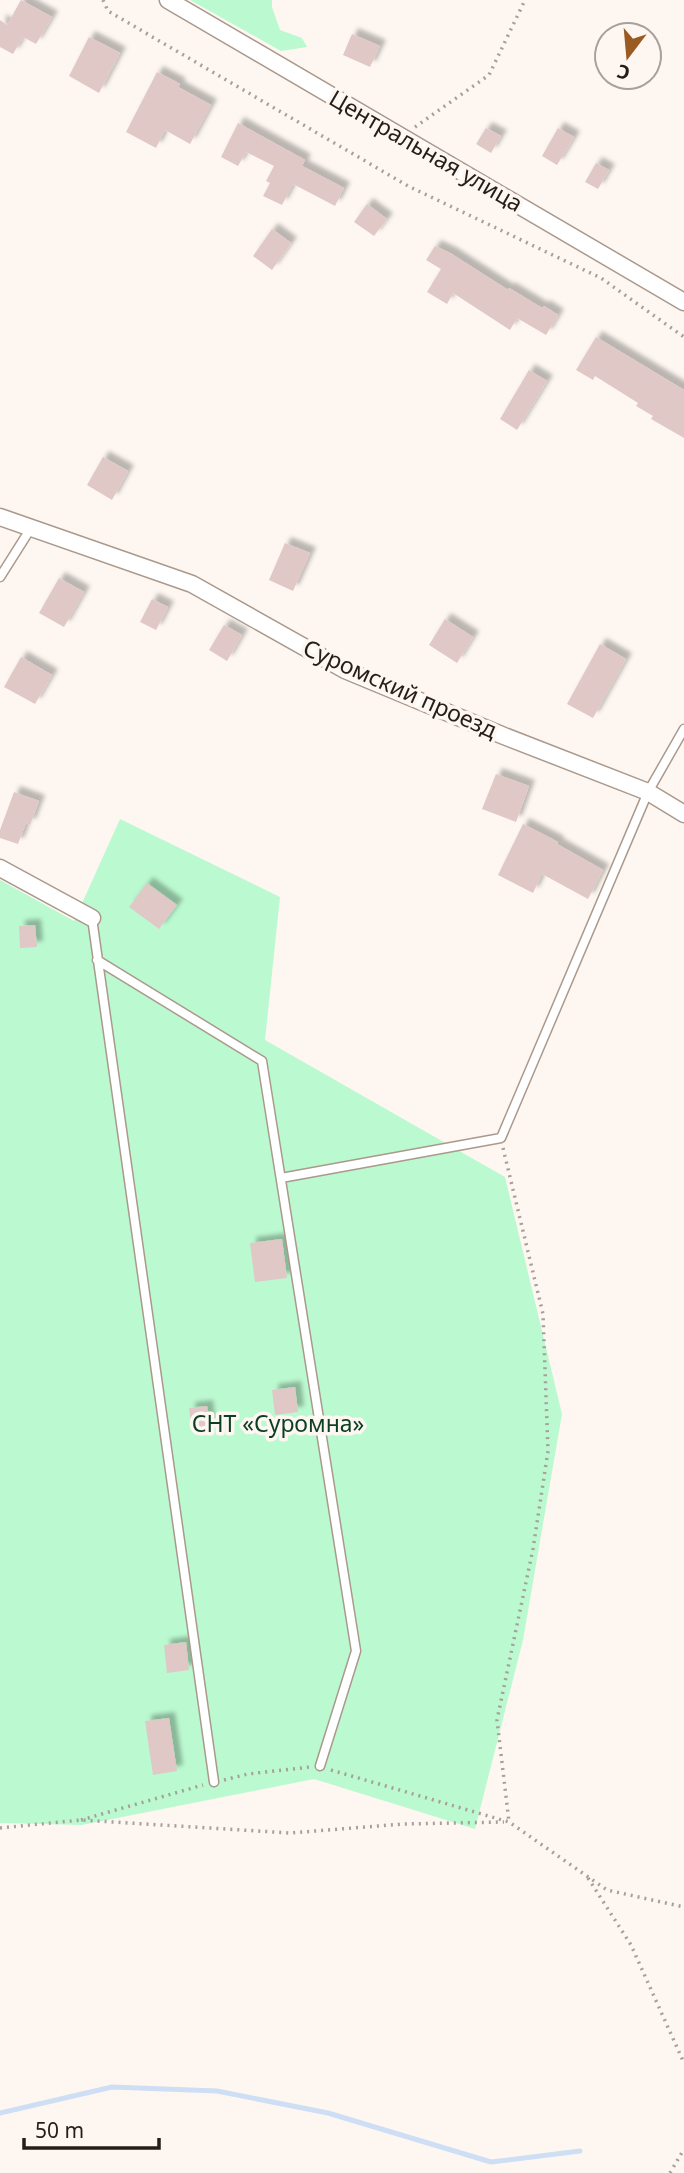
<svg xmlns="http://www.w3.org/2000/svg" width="684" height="2173" font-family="'Noto Sans',sans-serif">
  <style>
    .green { fill: #bbf9d0 }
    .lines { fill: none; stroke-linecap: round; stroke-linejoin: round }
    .stream { stroke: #cedef5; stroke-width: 5 }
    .building { fill: #e0c8c6; filter: url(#shadow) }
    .lane-casing { stroke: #aa998c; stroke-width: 11 }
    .street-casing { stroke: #aa998c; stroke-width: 19 }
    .path { stroke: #a69f9a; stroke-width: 3.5; stroke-dasharray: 2 5; stroke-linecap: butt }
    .lane { stroke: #fff; stroke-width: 8 }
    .street { stroke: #fff; stroke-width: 16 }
    .labels { text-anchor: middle; stroke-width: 7; stroke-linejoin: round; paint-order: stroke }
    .street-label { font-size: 23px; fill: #241e19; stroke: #fef7f1 }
    .park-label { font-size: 23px; fill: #0b3f24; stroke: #fef7f1 }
  </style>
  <defs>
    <filter id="shadow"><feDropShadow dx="6" dy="-6" stdDeviation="2" flood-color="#0004"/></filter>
  </defs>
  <rect width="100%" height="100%" fill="#fef7f1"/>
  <path class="green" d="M190,0h82v7l8,23 22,8 5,9 -26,4z
    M120,819l160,78 -15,143 240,137 57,237 -39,226 -48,189 -161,-50 -232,46 -82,-2v-943l74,41z"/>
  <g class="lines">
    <path class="stream" d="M0,2113l112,-26 105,4 111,22 163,49 89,-11"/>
  </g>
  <path class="building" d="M21,0l31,17 -16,27 -13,-7 -10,17 -13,-7v-27l7,5z
    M352,34l28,12 -10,21 -27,-12z
    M89,37l31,16 -21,40 -30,-17z
    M157,72l23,12 -2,3 33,18 -21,39 -25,-14 -9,18 -30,-16z
    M238,123l67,37 -3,6 42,22 -9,18 -42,-22 -11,21 -19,-9 7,-13 -4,-2 8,-15 -28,-14 -8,14 -17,-9z
    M486,128l15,8 -10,17 -15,-9z
    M558,128l16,9 -17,28 -15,-9z
    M596,163l13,7 -11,19 -13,-7z
    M367,204l20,15 -13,17 -20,-14z
    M272,229l19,14 -19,27 -19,-14z
    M435,246l15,7 58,37 1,-2 33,20 2,-2 14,9 -12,20 -29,-17 -7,12 -57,-37 -6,11 -20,-12 14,-23 -15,-9z
    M596,337l88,53v48l-33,-19 2,-3 -17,-10 2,-3 -43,-27 -2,4 -17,-10z
    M529,370l18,11 -30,49 -17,-11z
    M103,457l25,14 -16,29 -25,-15z
    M285,543l25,10 -17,38 -24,-11z
    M59,578l25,14 -20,35 -25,-14z
    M152,599l16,8 -12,23 -16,-8z
    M445,619l28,18 -16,26 -28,-18z
    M224,625l18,10 -15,26 -18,-11z
    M600,644l26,15 -33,59 -26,-14z
    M21,657l31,18 -17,29 -31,-17z
    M496,774l33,12 -13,36 -34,-13z
    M14,792l25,9 -9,24 -4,-2 -8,21 -18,-6v-8z
    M523,824l35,18 -1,2 46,26 -15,29 -46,-25 -9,19 -35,-18z
    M147,883l30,22 -18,24 -30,-22z
    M35,925l2,22 -17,1 -1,-22z
    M282,1239l5,39 -32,4 -5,-39z
    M295,1387l3,25 -23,3 -3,-25z
    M207,1406l3,24 -18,2 -3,-24z
    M186,1642l3,28 -22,3 -3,-28z
    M169,1718l8,53 -24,4 -8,-54z"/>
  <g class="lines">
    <defs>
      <path id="lane" d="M0,577l31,-49
        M92,918l122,864
        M97,960l165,101 94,590 -36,115
        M281,1178l220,-40 147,-346 36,-63"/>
      <path id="street" d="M168,0l516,302
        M0,517l192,67 153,86 159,66 144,56 36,22
        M0,868l92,50"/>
    </defs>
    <use href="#lane" class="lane-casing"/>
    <use href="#street" class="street-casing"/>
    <path class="path" d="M103,0l5,11 300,175 193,92 83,59
      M415,127l74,-52 36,-75
      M503,1148l40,166 5,137 -15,98 -36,171 12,102
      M331,1770l178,52 98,68 77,17
      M224,1780l24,-6 62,-7
      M81,1820l122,-35
      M0,1828l81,-8 209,13 113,-9 101,-2
      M588,1878l43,67 53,118
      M670,2173l14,-24"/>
    <use href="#lane" class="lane"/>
    <use href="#street" class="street"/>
  </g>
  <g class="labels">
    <g class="street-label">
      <text transform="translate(426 151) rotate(30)" y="8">Центральная улица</text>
      <text transform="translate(400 689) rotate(24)" y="8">Суромский проезд</text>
    </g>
    <g class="park-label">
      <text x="278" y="1432">СНТ «Суромна»</text>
    </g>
  </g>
  <g transform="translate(628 56) rotate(196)"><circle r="33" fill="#fef7f1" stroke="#a7a09b" stroke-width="2"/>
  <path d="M0-5L12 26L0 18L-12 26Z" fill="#9a5b22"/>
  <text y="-10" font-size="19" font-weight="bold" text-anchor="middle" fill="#241e19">С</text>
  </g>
  <path d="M24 2138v10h135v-10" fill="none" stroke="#241e19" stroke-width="3.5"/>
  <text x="35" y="2138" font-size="21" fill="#241e19" stroke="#fef7f1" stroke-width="5" paint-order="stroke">50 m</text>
</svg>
